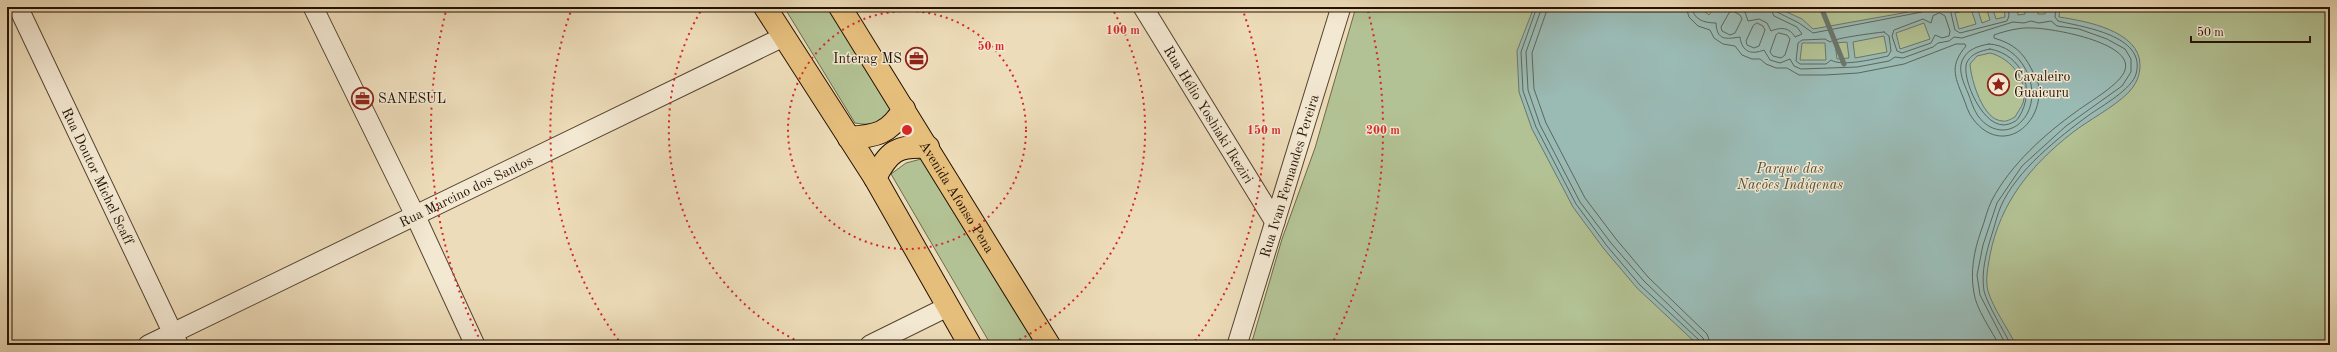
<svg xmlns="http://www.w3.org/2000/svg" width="2337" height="352" font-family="'Old Standard TT',serif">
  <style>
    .green { fill: #b3c294; stroke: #6b6a4a }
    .water { fill: #9abab4; stroke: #6a776c; fill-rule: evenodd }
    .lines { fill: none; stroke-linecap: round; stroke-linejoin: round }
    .shore { stroke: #5e665a; stroke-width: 1 }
    .stream { stroke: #6a776c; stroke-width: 5 }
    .minor-casing { stroke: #56442f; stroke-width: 21 }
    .major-casing { stroke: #231201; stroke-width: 24 }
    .minor { stroke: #f3e8d2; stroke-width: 19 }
    .major { stroke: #e6be7c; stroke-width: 22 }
    .ring { fill: none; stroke: #d62828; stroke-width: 2; stroke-dasharray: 2 4 }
    .labels { text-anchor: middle; stroke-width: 3; stroke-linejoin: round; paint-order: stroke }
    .poi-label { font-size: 14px; fill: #231201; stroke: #f3e8d2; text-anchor: start }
    .street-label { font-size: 14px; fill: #231201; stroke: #f3e8d2 }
    .park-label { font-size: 14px; font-style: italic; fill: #555034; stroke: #f3e8d2 }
    .centre { fill: #d62828; stroke: #f3e8d2; stroke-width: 2 }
    .ring-label { font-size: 12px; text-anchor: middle; font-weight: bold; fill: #d62828; stroke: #f3e8d2; stroke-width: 3; stroke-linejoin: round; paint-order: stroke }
  </style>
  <rect width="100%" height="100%" fill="#eddcb9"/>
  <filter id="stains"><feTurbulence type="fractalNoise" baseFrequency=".005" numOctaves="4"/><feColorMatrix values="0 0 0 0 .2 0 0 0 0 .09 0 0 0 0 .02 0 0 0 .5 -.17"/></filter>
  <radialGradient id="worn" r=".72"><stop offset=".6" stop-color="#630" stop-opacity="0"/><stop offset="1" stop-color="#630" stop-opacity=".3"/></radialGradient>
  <path class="green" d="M784,7h52l58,96c-12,19 -15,24 -39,20z
    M1356,7h974v338h-1079l31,-106 33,-91z
    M925,158l115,187h-49l-100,-171 15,-11z"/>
  <path class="water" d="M1534,7h165l10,8 6,-8h61l26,12 11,10 90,-16 25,-6h49l5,16 8,-3 -4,-13h6l4,12 9,-2 -1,-10h13l1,8 7,-1 -1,-7h14v7h7l1,-7h14l-1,10c27,4 81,14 81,48 0,11 -4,19 -11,27 -16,16 -39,27 -57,41 -41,32 -72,70 -82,122 -2,12 -5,24 -2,36 5,17 20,38 28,54h-318l-61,-57 -33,-39 -31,-42 -41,-78 -13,-37 -2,-41zM1971,9l5,15 -17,5 -4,-16zM1924,23l6,16 -30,10 -4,-16zM1884,36l3,16 -32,6 -2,-16zM1847,42l2,16 -12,1 -2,-16zM1825,43l1,17h-26l2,-17zM1990,53c21,5 39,28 33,50 -2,5 -6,10 -8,14 -4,2 -9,5 -12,4 -20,0 -32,-41 -33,-57l7,-8z"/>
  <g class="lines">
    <path class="shore" d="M1537,7l-16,45 2,39 13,36 40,77 31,42 33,39 59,55 1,5
      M1542,7l-16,45 2,38 12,35 40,77 31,41 33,38 59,57 2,7
      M1548,7l-16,46 2,36 12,34 39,75 31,41 32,38 59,57 4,11
      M1686,7l3,10 9,9 12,4 4,8 9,6 12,2 7,9 10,4h8l6,5 10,4h11l12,7h26l33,-2 46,-9 52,-20h9l1,2c-16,19 -12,29 -3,51 3,7 5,16 10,22 28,37 69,8 66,-32 -1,-6 -5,-12 -7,-17 -9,-18 -18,-26 -38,-32v-3c11,-4 27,-8 38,-7 18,0 102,14 93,42 -4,14 -36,32 -48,41 -32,23 -66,53 -85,89 -5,9 -7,21 -11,31 -7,20 -11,41 -7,62 2,16 18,38 25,52
      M1692,7c1,13 13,16 24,16 1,18 10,16 24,14 2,15 11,18 24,13l6,10 10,3 10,-4 4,7 7,3 56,-2 32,-6 6,-4 8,1 30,-11 5,-4 11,-2 5,-4 8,1 51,-16 11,1 7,-2 8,2 12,-2 6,5 22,3 28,10 18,10 6,10v13l-9,14 -56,40 -44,40 -25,37 -14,42 -6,30 3,20 26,50
      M1737,7l8,5 3,9 11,-2 8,4 4,8c10,-4 18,-4 24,6l7,-3 -5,-7 -23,-11 -4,-9
      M1775,7l2,5 22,11 14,10 109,-21 3,-5
      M1962,7l-9,2 -2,4 4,17 5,3 47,-12 2,-5 -1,-9
      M1733,11l7,4 2,4 -7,14 -5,2 -8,-4 -1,-4 8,-14z
      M1940,13l5,3 5,15 -1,5 -7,2 -7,-3 -4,8 -29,10 -5,-2 -5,-15 2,-6 29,-11 8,4 2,-7z
      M1757,23l6,3 2,4 -6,16 -5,2 -7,-3 -1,-4 7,-15z
      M1884,32l5,4 2,15 -3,5c-14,3 -46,11 -57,4l-5,4h-26l-4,-3 2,-18 4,-3 23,-1 5,3c5,-4 44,-9 54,-10z
      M1779,33l8,2 3,4 -5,16 -4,3 -8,-2 -3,-4 6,-17z
      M1989,44c32,1 53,43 38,70 -12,21 -35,21 -49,2 -5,-7 -7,-16 -10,-23 -4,-9 -10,-22 -6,-32 5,-12 16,-15 27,-17z
      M1990,49c33,6 46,41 29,68 -2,4 -5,5 -10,7 -25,9 -49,-48 -42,-62 5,-9 14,-11 23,-13z
      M2011,345c-7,-14 -24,-41 -27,-54 -3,-19 2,-38 8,-57 3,-9 5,-19 9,-28 16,-36 57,-68 88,-91 13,-9 43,-26 47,-41 11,-39 -54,-47 -78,-53l-3,-4 1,-10"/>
    <path class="stream" d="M1821,7l23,57"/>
    <defs>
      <g id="minor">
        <path id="s1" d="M18,7l160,337"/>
        <path d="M313,7l102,208 60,130"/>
        <path id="s2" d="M1143,7l132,215"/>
        <path id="s3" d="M148,345l635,-308"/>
        <path d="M870,345l77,-38"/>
        <path id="s4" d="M1237,345l104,-338"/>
      </g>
      <g id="major">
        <path d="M765,7l110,171 95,167"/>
        <path id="s5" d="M840,7l209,338"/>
        <path d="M849,138c27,-2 40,-4 55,-29"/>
        <path d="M875,178c14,-27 22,-33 53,-31"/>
      </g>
    </defs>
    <use href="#minor" class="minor-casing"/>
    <use href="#major" class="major-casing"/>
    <use href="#minor" class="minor"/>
    <use href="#major" class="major"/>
  </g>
  <g class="ring">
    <circle cx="907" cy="130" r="119"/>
    <path d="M805 345A238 238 0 0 1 703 7M1111 7A238 238 0 0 1 1009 345"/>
    <path d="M622 345A357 357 0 0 1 572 8M1242 8A357 357 0 0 1 1192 345"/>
    <path d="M481 342A476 476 0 0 1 446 11M1368 11A476 476 0 0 1 1333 342"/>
  </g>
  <defs>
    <symbol id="office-ring" viewBox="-11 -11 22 22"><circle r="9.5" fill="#f3e8d2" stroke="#8f2418" stroke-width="1.5"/><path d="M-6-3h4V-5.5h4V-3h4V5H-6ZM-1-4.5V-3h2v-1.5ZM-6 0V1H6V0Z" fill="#8f2418"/></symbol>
    <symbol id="sight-ring" viewBox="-11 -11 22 22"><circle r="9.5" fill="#f3e8d2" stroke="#8f2418" stroke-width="1.5"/><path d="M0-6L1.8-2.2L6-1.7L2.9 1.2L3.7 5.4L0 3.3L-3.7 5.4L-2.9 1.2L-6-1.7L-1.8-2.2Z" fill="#8f2418"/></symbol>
  </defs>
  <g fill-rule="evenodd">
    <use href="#office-ring" x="904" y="46" width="25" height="25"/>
    <use href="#sight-ring" x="1986" y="72" width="25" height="25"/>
    <use href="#office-ring" x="350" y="86" width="25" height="25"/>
  </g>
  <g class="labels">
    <g class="poi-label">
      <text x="902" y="63" text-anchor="end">Interag MS</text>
      <text x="2014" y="81">Cavaleiro<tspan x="2014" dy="16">Guaicuru</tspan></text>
      <text x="378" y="103">SANESUL</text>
    </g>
    <g class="street-label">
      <text dy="5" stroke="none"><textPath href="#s2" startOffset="126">Rua Hélio Yoshiaki Ikeziri</textPath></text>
      <text dy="5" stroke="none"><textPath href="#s1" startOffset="187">Rua Doutor Michel Scaff</textPath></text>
      <text dy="5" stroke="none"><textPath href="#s4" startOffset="177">Rua Ivan Fernandes Pereira</textPath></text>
      <text dy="5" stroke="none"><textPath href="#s3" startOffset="353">Rua Marcino dos Santos</textPath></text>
      <text dy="5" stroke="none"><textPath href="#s5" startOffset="223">Avenida Afonso Pena</textPath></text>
    </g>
    <g class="park-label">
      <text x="1790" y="173">Parque das<tspan x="1790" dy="16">Nações Indígenas</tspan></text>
    </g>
  </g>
  <circle cx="907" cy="130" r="6" class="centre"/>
  <g class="ring-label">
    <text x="1123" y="34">100 m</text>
    <text x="991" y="50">50 m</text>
    <text x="1264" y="134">150 m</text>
    <text x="1383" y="134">200 m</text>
  </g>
  <rect width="2337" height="352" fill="none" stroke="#eddcb9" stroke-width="24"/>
  <rect x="8" y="8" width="2321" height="336" fill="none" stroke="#231201" stroke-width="2"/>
  <rect x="12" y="12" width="2313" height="328" fill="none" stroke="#231201"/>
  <path d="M2191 36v6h119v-6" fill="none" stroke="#231201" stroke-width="2"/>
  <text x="2197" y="36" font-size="12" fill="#231201" stroke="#f3e8d2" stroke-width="3" paint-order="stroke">50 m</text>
  <rect width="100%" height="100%" filter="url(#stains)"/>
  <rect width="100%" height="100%" fill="url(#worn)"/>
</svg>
